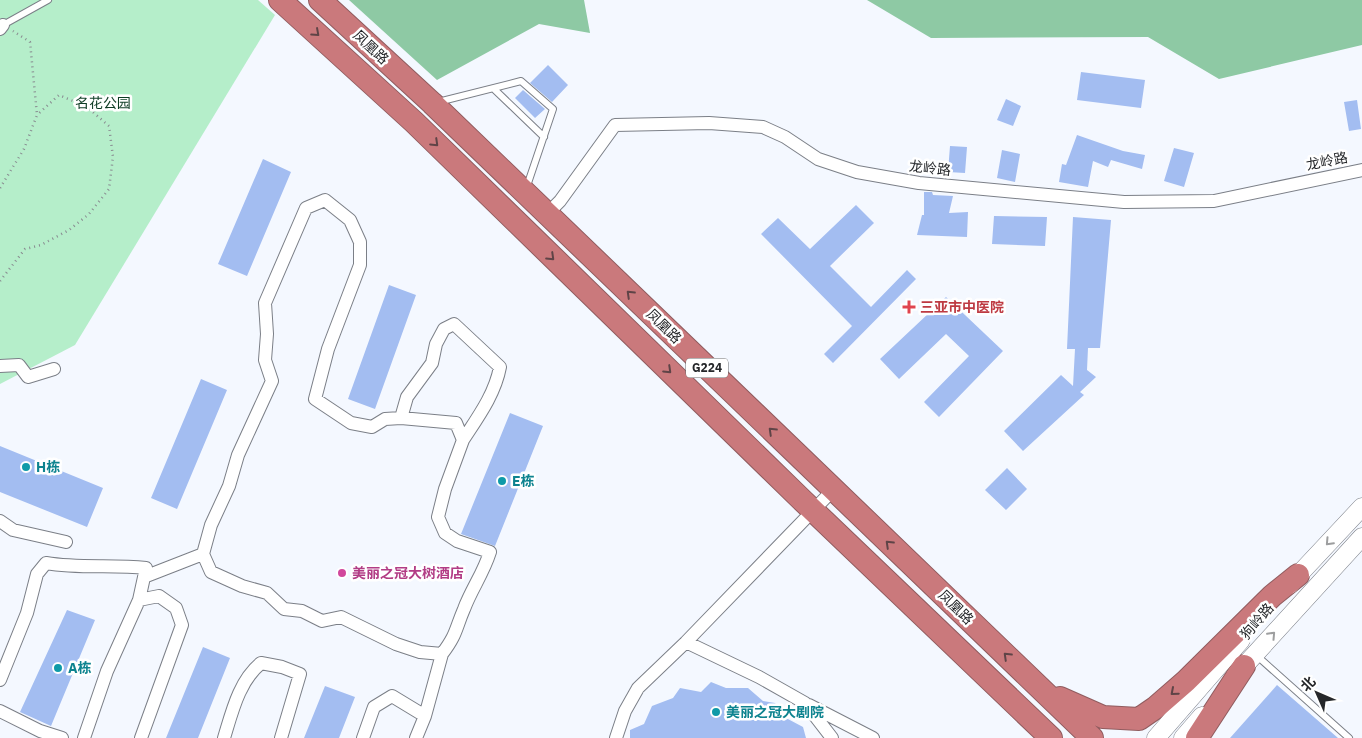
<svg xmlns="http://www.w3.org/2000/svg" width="1362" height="738" font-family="'IBM Plex Sans','Noto Sans SC',sans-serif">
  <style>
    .green { fill: #b5eeca }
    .forest { fill: #8ec9a4 }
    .building { fill: #a3bdf1 }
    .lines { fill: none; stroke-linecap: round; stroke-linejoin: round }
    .lane-casing { stroke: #7b7f87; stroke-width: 8 }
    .street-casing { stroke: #7b7f87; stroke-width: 14 }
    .secondary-casing { stroke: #7b7f87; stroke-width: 19 }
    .highway-casing { stroke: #905c5f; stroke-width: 24 }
    .path { stroke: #888b90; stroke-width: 2.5; stroke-dasharray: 1 4; stroke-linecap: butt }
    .lane { stroke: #fff; stroke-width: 6 }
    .street { stroke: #fff; stroke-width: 12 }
    .secondary { stroke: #fff; stroke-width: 18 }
    .highway { stroke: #ca797c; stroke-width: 22 }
    .oneway { stroke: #5f4447 }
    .oneway2 { stroke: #9d9e9f }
    .health-dot { fill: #e0444e; stroke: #fff; stroke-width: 2 }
    .culture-dot { fill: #0f9aa8; stroke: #fff; stroke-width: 2 }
    .hotel-dot { fill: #d1479c; stroke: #fff; stroke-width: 2 }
    .labels { text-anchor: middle; stroke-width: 5; stroke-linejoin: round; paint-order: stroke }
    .shield { fill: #fff; stroke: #66686a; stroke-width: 1 }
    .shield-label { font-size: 12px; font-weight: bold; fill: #25272a }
    .street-label { font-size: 14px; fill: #25272a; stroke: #fff }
    .park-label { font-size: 14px; fill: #0d3c24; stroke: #fff }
    .health-label { font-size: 14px; font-weight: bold; fill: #be3a42; stroke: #fff; text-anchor: start }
    .culture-label { font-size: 14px; font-weight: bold; fill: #0d838f; stroke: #fff; text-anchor: start }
    .hotel-label { font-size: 14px; font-weight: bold; fill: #b23c85; stroke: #fff; text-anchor: start }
  </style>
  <rect width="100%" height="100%" fill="#f4f8ff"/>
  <path class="green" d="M0,0h258l17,15 -200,330 -75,39z"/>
  <path class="forest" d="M349,0h235l6,33 -51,-9 -102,56z
    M867,0h495v45l-143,34 -71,-42 -217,1z"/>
  <path class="building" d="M548,65l20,20 -16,17 -22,-19z
    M1081,72l64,8 -4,28 -64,-8z
    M523,90l22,19 -10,9 -20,-20z
    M1006,99l15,7 -8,20 -16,-6z
    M1357,100l4,29 -12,2 -5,-29z
    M1077,135l46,16 22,4 -3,14 -31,-9 -3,7 -15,-6 -5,26 -29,-5 3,-18 4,1z
    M950,146l17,1 -2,26 -17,-1z
    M1174,148l20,5 -10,34 -20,-6z
    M1002,150l18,4 -5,28 -18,-4z
    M263,159l28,13 -44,104 -29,-12z
    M924,192h8l1,3 20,1 -4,17 19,-1 -1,25 -50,-2 5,-20h2z
    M856,205l18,18 -44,43 41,41 36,-37 9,9 -83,84 -9,-9 28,-28 -91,-92 17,-16 32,31z
    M994,216l53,1 -2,29 -53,-2z
    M1073,217l38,3 -11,128h-12l-1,22 9,7 -16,15 4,3 -61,56 -19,-20 57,-56 12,11 2,-37h-8z
    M389,285l27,10 -41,114 -27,-10z
    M946,297l57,54 -64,66 -15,-15 45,-46 -23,-22 -47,45 -19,-20z
    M201,379l26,11 -50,119 -26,-11z
    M510,413l33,13 -48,120 -34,-12z
    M0,446l103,42 -16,39 -87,-35z
    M1007,468l20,21 -21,21 -21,-20z
    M67,610l28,10 -44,106 -31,-14z
    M203,647l27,11 -32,80h-32z
    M711,682l15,6h22l15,13 12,2 11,15 17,9 3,11h-176v-8l14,-6 8,-18 21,-8 7,-10 21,4z
    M1277,685l61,53h-108z
    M325,686l30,11 -16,41h-35z"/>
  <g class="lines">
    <defs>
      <path id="lane" d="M3,25l45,-25
        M494,89l50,48
        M438,102l83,-21 32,28 -27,80
        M1256,655l93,83"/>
      <path id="street" d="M0,29l3,-4
        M547,214l13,-13 55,-76 94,-2 54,4 22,10 33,22 39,13 62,11 205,19 90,-1 148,-31
        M0,366l19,-1 9,12 26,-8
        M401,418l6,-21 25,-34 4,-19 8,-15 10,-5 46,43c-5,27 -22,50 -37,73
        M0,521l13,9 53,12
        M203,554l8,-29 18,-39 9,-31 34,-74 -7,-21 2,-26 -2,-31 41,-95 19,-8 25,20 10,22v23l-32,84 -13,50 36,24 21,4 13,-8 16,-1 55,5 7,17 -18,49 -7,28 7,16 12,8 33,11c-7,22 -18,36 -26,57 -9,21 -7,25 -22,45
        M144,577l59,-23 8,18 31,14 25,7 17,16 18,2 20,10 19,-4 55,27 24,8 22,2 -17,62 -9,22
        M139,600l20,-4 17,12 6,17 -41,113
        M686,642l147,-152
        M0,680l27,-67 10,-39 9,-11c34,6 67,1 100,5l-7,32 -32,71 -23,67
        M809,705l64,33
        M0,711l40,20 22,7
        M224,738c8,-26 15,-57 37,-75l21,4 18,7 -19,64
        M363,738l11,-31 18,-11 33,20
        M616,738l9,-27 13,-23 48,-46 73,35 46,26 27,35"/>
      <path id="secondary" d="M1289,585l73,-78
        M1236,675l126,-138
        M1156,738l85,-98
        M1183,738l19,-22"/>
      <path id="highway" d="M280,0l134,122 387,377 250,239
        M320,0l112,103 660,635
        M1060,698l43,19 36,2 16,-11 31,-27 86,-85 26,-21
        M1197,738l47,-72"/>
    </defs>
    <use href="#lane" class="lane-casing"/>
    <use href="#street" class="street-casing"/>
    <use href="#secondary" class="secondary-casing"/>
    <use href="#highway" class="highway-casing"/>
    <path class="path" d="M0,188l24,-39 13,-34 -7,-73 -17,-11
      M0,281l25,-32 16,-4 28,-15 20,-16 20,-25 4,-32 -4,-31 -22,-19 -28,-12 -22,20"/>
    <use href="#lane" class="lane"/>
    <use href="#street" class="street"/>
    <use href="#secondary" class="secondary"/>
    <use href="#highway" class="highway"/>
  </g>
  <defs><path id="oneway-chevron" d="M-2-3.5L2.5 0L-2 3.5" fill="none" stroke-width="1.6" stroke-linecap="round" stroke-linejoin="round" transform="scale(1.25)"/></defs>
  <g class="oneway">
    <use href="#oneway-chevron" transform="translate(316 33) rotate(42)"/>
    <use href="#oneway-chevron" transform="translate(435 143) rotate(44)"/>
    <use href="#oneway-chevron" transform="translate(551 257) rotate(44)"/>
    <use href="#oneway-chevron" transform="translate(630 294) rotate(-136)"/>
    <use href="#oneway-chevron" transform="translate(668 370) rotate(44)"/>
    <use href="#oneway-chevron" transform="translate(772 431) rotate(-136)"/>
    <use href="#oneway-chevron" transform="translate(889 544) rotate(-136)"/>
    <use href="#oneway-chevron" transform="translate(1007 656) rotate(-136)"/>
    <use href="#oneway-chevron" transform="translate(1174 692) rotate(139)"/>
  </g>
  <g class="oneway2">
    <use href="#oneway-chevron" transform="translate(1329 542) rotate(133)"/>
    <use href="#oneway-chevron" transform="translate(1272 635) rotate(-47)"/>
  </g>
  <path class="health-dot" d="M906.5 299.5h5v5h5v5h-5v5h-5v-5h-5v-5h5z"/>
  <g class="culture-dot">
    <circle cx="26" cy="467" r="5"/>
    <circle cx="502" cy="481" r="5"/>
    <circle cx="58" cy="668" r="5"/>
    <circle cx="716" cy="712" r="5"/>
  </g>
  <circle class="hotel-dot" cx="342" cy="573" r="5"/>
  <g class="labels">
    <rect class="shield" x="686" y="358.5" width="42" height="19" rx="4"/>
    <g class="shield-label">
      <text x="707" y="372">G224</text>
    </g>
    <g class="street-label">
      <text transform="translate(371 47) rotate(43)" y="5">凤凰路</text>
      <text transform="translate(1327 161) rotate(-11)" y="5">龙岭路</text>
      <text transform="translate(930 168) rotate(6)" y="5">龙岭路</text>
      <text transform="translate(664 326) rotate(44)" y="5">凤凰路</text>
      <text transform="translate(956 607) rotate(44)" y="5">凤凰路</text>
      <text transform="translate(1257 621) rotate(-49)" y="5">狗岭路</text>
    </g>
    <g class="park-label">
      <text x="103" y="108">名花公园</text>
    </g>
    <g class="health-label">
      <text x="920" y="312">三亚市中医院</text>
    </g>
    <g class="culture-label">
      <text x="36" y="472">H栋</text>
      <text x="512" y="486">E栋</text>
      <text x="68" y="673">A栋</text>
      <text x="726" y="717">美丽之冠大剧院</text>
    </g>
    <g class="hotel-label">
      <text x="352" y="578">美丽之冠大树酒店</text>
    </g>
  </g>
  <g transform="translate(1317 693) rotate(315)" stroke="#ffffff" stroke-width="4" paint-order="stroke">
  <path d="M0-4L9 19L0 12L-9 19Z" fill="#25272a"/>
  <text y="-8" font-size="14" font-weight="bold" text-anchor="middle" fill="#25272a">北</text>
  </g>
</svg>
